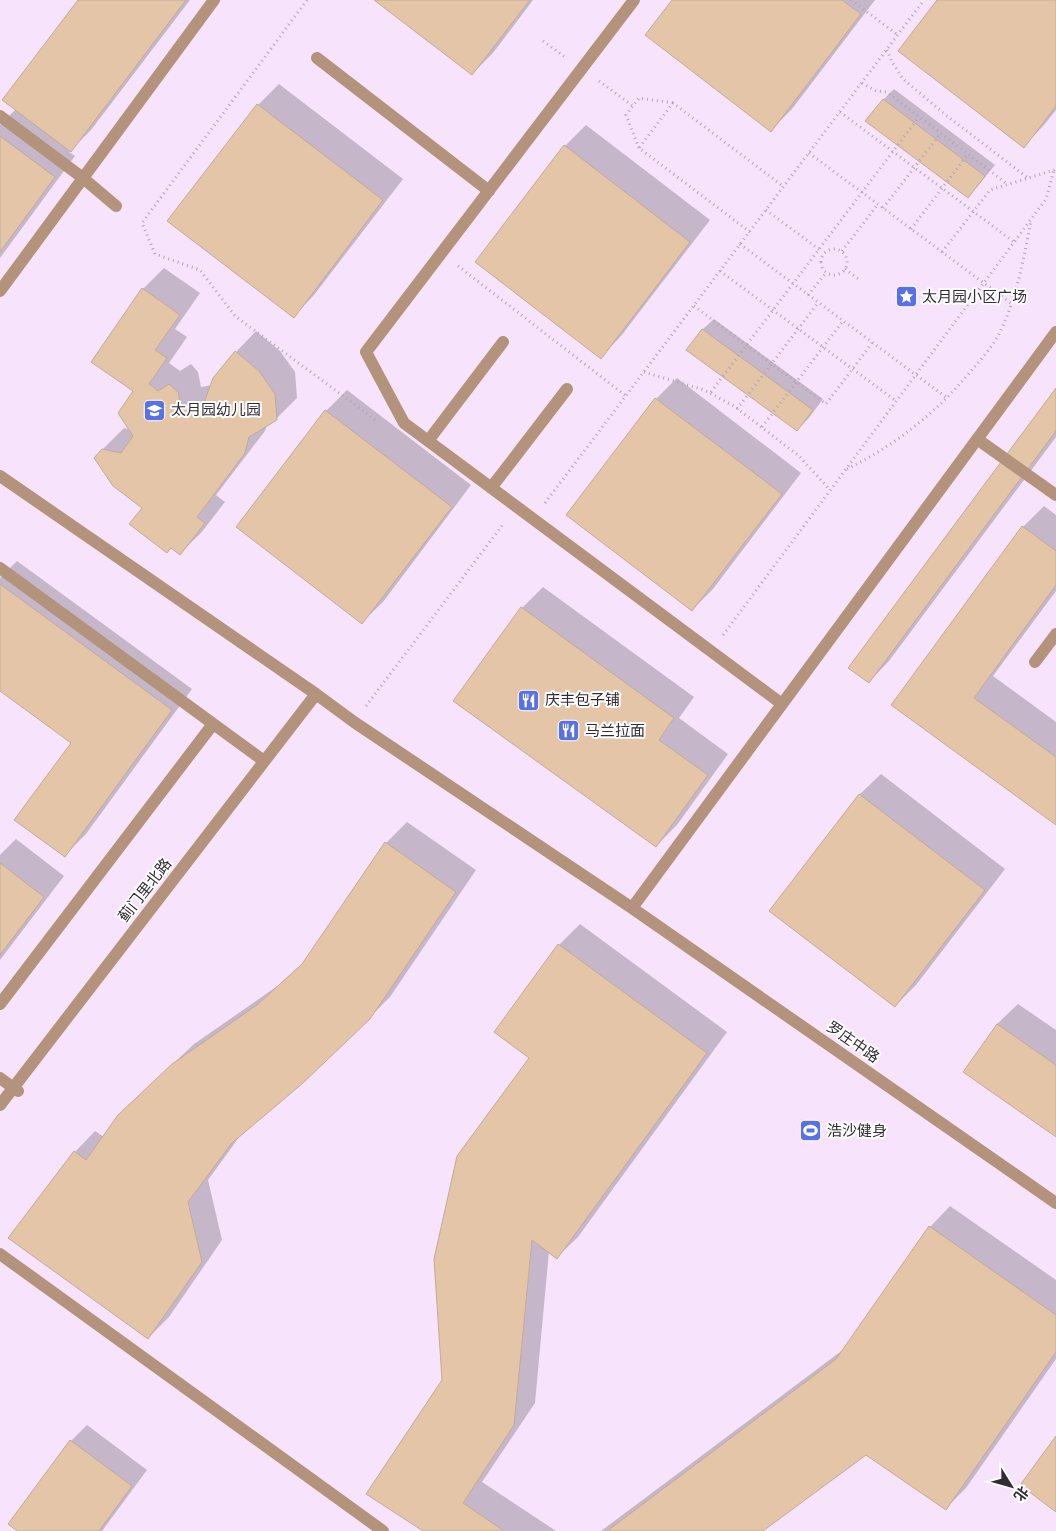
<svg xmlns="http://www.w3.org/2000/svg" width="1056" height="1531" font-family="Raleway,'Noto Sans SC',sans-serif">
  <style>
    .shadow { fill: #0003 }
    .building { fill: #e5c5a8; stroke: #c2ab97 }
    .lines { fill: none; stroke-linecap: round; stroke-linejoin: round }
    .path { stroke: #b2a3b6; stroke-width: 3; stroke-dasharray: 1 4; stroke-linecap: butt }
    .minor { stroke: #b4937c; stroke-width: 12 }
    .labels { text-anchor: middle; stroke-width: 4; stroke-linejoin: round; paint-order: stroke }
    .poi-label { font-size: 15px; fill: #322b34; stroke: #fff; text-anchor: start }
    .street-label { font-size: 15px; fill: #322b34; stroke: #fff }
  </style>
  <rect width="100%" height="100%" fill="#f7e4fc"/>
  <path class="shadow" d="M79,0h111l-99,130 -22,22 6,4 -75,102v-133l16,-16z
    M376,0h157l-40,53 -21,21z
    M674,0h201l-83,109 -21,21z
    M938,0h118v110l-12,15 -20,21z
    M279,84l124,95 -89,116 -20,21 -125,-95 89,-116z
    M894,89l101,76 -17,21 -10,11 -85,-97z
    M586,125l124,95 -89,116 -20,21 -36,-211z
    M164,268l36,25 -25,36 12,8 -18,26 11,8 11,-7 7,8 3,15 11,-2 24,-33 20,-21 24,20 15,21 2,26 -21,21 -9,6 -2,6 -49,64 9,7 -24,31 -21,20 -37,-45 -40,-59 21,-21 7,2 12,-141z
    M714,319l109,80 -15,20 -11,11 -109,-80 15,-21z
    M677,378l124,95 -88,116 -21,21 -124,-95 88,-116z
    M347,390l124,95 -88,117 -21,20 -36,-211z
    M1056,390v47l-167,224 -20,21z
    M1044,506l12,9v76l-63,85 63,46v101l-163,-118 130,-178z
    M17,561l175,128 -106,145 -21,21 7,-113 -72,-52v-112z
    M543,587l151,110 -15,21 49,36 -51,71 -21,21 -134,-238z
    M881,774l124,95 -89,116 -21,21 -124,-95 89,-117z
    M407,822l69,48 -86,127 -21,21 -124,111 -37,51 14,60 -53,77 -21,21 -73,-186 20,-21 9,6 36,-42 54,-51 85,-59 28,-25 79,-117z
    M16,839l48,37 -64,84v-105z
    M580,924l147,108 -149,205 -21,20 -8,-6 -14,152 -53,79 74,49h-131l19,-151 87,-322 -36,-26 64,-87z
    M1018,1004l38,26v106l-59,-112z
    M950,1206l106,74v79l-90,129 -21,21 -79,-56 -105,78h-160l243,-182 86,-122z
    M87,1425l60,45 -45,61h-83l52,-90z"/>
  <path class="building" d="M78,0h108l-115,152 -69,-52z
    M374,0h156l-58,75z
    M672,0h170l19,14 -90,118 -126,-97z
    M937,0h119v106l-32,42 -126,-97z
    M883,99l102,77 -17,22 -103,-77z
    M257,104l126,96 -89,118 -127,-97z
    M0,136l55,41 -55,75z
    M564,145l126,97 -89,117 -126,-97z
    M142,288l38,27 -25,35 12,8 -18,26 9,7 11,-7 9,8 3,15 23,-4 9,-25 22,-27 24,20 16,23 2,26 -28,17 -4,16 -48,64 8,6 -25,32 -9,-7 -4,5 -38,-29 13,-16 -29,-22 -19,-28 8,-9 19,4 12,-17 -15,-23 15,-22 -42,-29z
    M702,329l111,81 -16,21 -111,-81z
    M1056,388v43l-187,252 -21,-15z
    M655,398l127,96 -90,117 -126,-96z
    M325,410l127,97 -90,117 -126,-97z
    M1022,526l34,25v34l-82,113 82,59v68l-165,-120z
    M0,584l172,126 -107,147 -51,-37 57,-77 -71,-52z
    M521,607l153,111 -15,22 49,35 -52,72 -203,-146z
    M859,794l126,96 -90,117 -126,-96z
    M385,842l71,50 -86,127 -67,64 -71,60 -44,59 14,60 -54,77 -140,-101 66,-87 12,9 32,-45 54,-51 85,-59 45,-41z
    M0,863l44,34 -44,58z
    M558,944l149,109 -150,206 -25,-19 -18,185 -51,78 41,28h-81l-57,-37 76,-114 -8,-121 23,-103 72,-98 -35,-26z
    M997,1024l59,41v72l-93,-65z
    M929,1226l127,89v37l-110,158 -80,-55 -103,76h-156l229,-172z
    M1056,1436v76l-36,-27z
    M70,1440l62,46 -33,45h-82l-9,-7z"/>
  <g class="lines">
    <path class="path" d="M307,0l-165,223 13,31 45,16 35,46 142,105
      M851,0l47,35
      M543,41l22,16
      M887,50l5,12 11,17 44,37 81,62
      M599,81l34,25
      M862,83l14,8 11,1 120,92
      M840,112l174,130
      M639,148l-13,-33 13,-17 34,5
      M809,153l203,151
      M883,208l58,-75
      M766,210l54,40
      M911,229l57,-75
      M750,232l-111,-84 34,-45 111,84
      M740,244l207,154
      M821 262a13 13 0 1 1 26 0a13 13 0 1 1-26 0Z
      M842,251l36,-47
      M942,252l48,-62 64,-20 2,-3
      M458,266l168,130
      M845,269l15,11
      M720,271l176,130
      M808,295l18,-22
      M694,306l132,98 46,-61
      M644,372l60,18 30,16 65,50 31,34
      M711,392l208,-275
      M737,409l81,-106
      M762,427l81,-106
      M847,469c49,-24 90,-57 125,-99 10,-12 22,-25 29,-40 16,-34 23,-73 30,-109
      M545,503l379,-503
      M723,635l323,-436 8,-29
      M366,706l138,-183"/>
    <path class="minor" d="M634,0l-268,352 38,71 378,281
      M317,58l172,133
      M0,116l83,62 33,28
      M0,291l214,-291
      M977,439l79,56
      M428,441l75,-99
      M0,476l316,218 38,28 278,186 424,295
      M491,488l76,-99
      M0,568l264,193
      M1035,662l21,-28
      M632,908l424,-576
      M0,1004l213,-280
      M0,1078l18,13
      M0,1105l316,-411
      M0,1254l383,277"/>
  </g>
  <defs>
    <symbol id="sight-square" viewBox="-11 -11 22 22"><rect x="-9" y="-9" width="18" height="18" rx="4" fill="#5971e7" stroke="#fff"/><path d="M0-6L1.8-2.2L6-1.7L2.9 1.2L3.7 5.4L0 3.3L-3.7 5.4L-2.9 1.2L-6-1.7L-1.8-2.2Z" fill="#fff"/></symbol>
    <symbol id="school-square" viewBox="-11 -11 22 22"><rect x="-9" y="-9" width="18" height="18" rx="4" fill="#5971e7" stroke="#fff"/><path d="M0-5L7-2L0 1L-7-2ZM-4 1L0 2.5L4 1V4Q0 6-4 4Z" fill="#fff"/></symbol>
    <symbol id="restaurant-square" viewBox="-11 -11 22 22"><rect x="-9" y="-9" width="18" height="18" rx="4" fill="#5971e7" stroke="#fff"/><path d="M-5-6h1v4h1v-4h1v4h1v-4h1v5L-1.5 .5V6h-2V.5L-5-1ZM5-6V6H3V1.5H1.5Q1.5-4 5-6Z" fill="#fff"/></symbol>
    <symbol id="stadium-square" viewBox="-11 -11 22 22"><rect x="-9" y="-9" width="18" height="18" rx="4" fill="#5971e7" stroke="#fff"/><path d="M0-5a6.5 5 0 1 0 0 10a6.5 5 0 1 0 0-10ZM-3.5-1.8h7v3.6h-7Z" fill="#fff"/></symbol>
  </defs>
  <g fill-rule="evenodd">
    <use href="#sight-square" x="894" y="284" width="25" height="25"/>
    <use href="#school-square" x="142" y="398" width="25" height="25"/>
    <use href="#restaurant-square" x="516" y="688" width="25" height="25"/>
    <use href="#restaurant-square" x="556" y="718" width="25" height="25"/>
    <use href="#stadium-square" x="798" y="1118" width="25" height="25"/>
  </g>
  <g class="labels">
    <g class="poi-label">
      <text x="922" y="302">太月园小区广场</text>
      <text x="171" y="415">太月园幼儿园</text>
      <text x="545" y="705">庆丰包子铺</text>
      <text x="585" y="736">马兰拉面</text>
      <text x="827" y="1136">浩沙健身</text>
    </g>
    <g class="street-label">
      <text transform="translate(145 890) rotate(-52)" y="5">蓟门里北路</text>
      <text transform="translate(853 1042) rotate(35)" y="5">罗庄中路</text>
    </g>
  </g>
  <g transform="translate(1011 1486) rotate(127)" stroke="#ffffff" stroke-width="4" paint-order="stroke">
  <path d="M0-4L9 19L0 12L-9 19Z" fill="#322b34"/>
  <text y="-8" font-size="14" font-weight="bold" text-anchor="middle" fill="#322b34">北</text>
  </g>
</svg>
